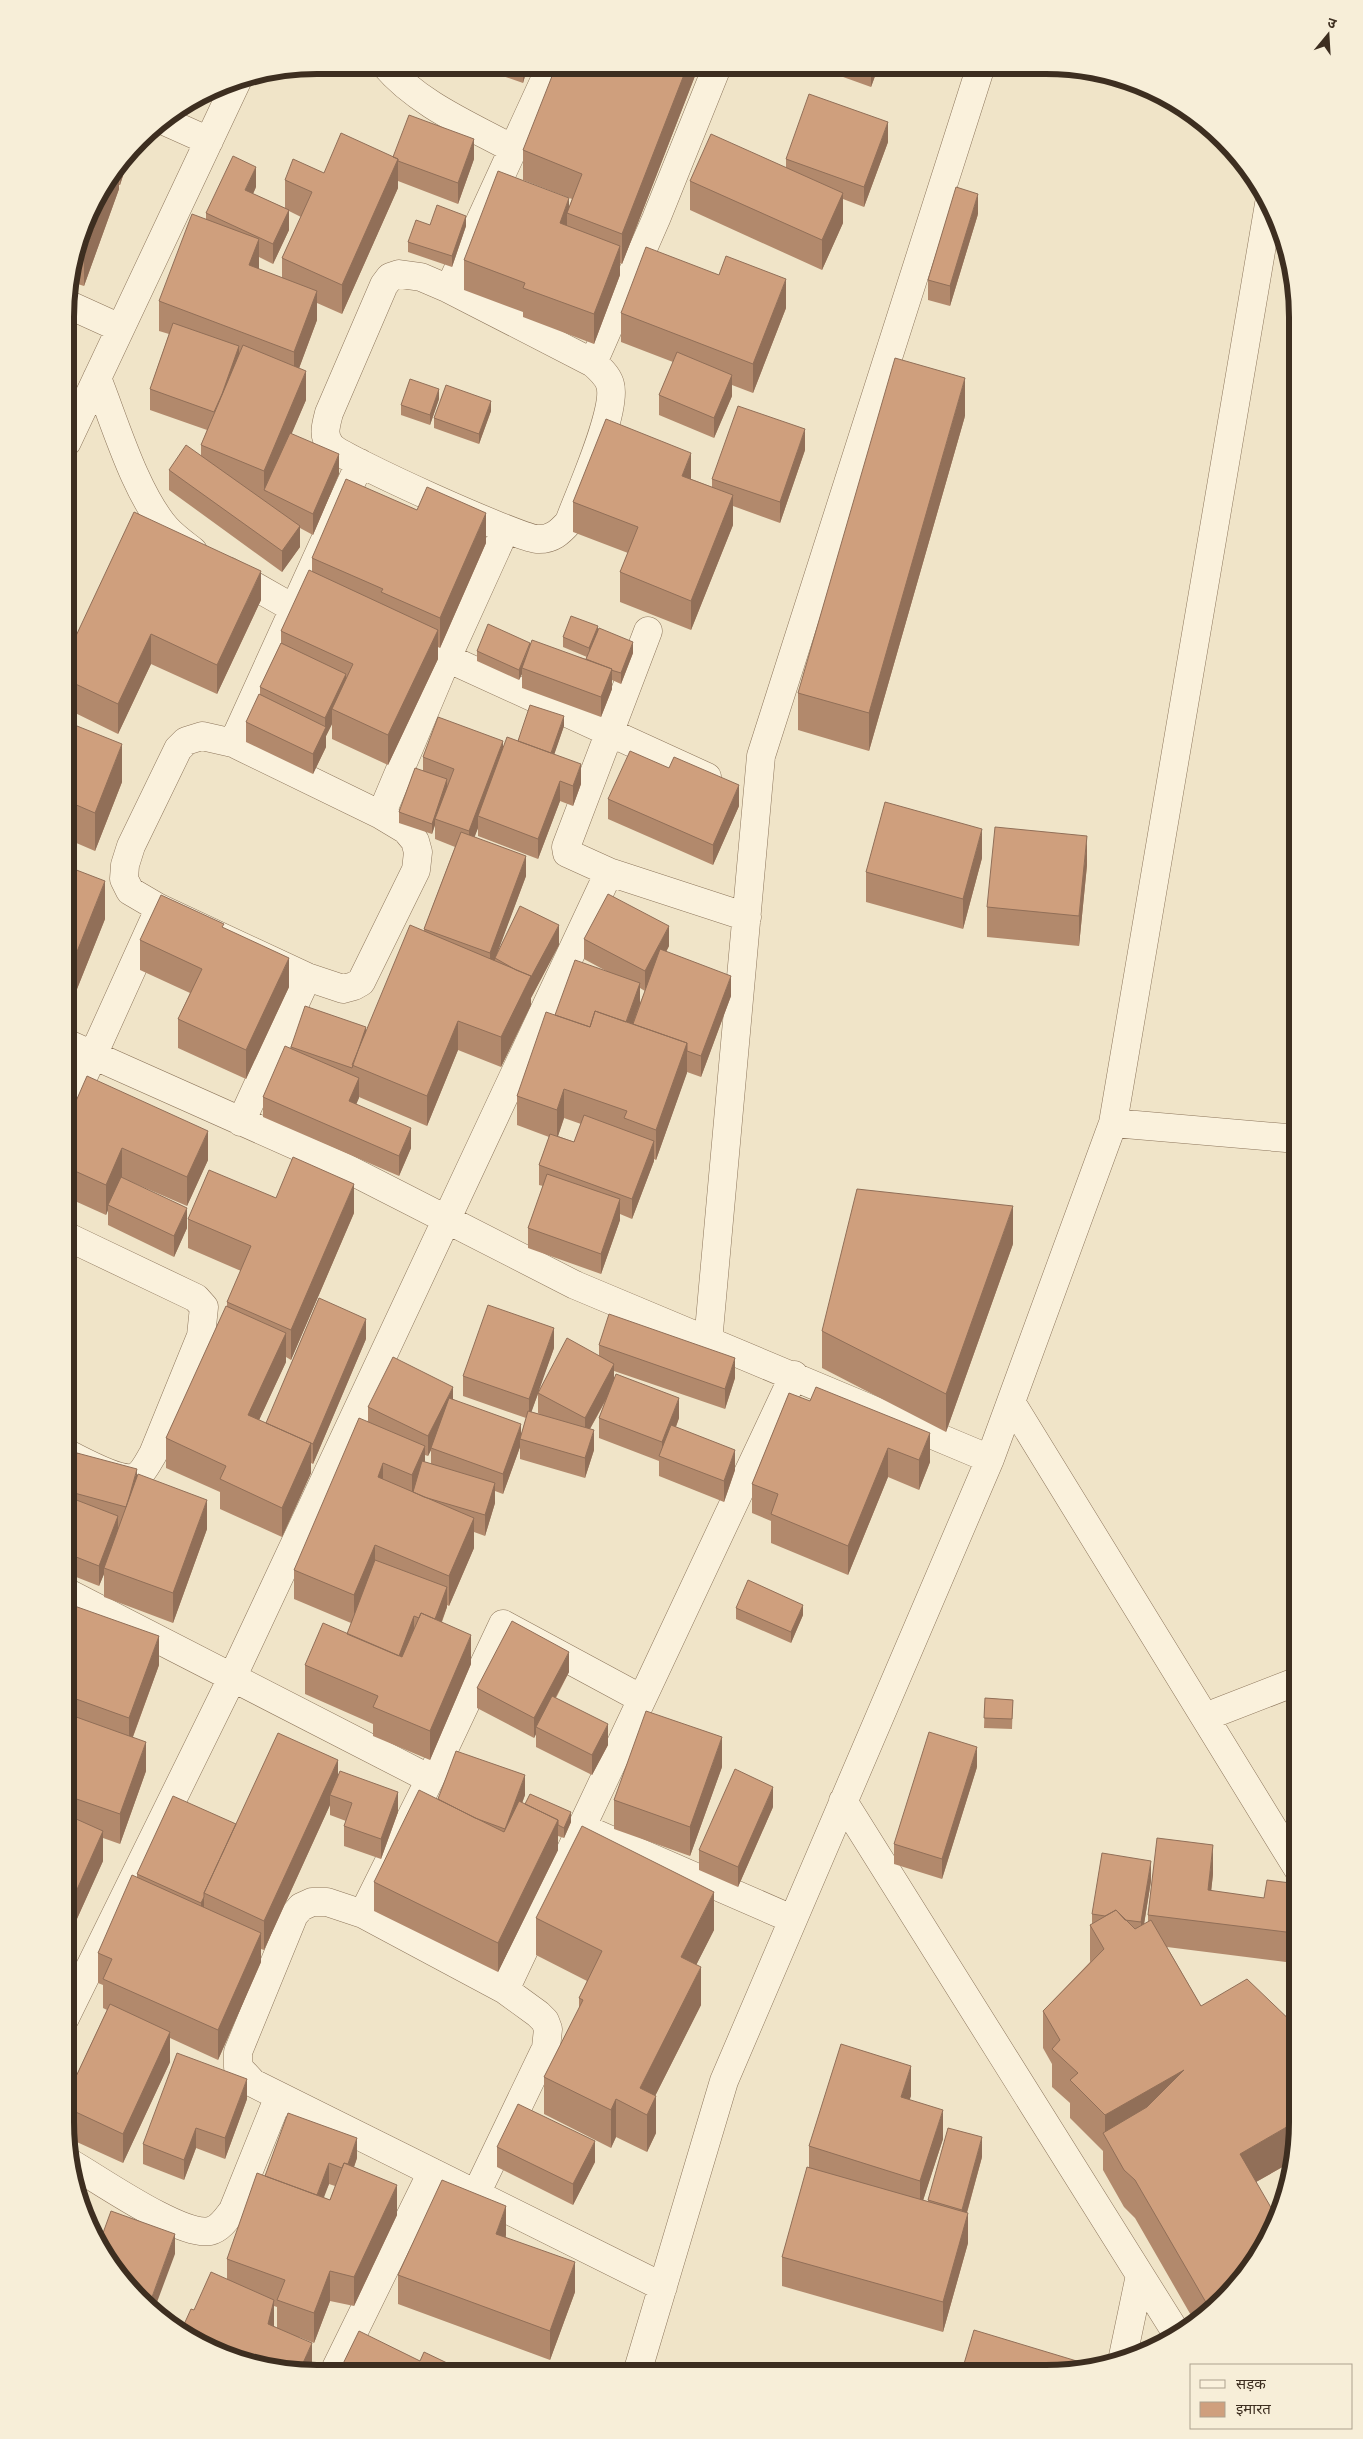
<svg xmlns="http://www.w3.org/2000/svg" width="1363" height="2439" font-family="Spectral,'Noto Sans Devanagari',serif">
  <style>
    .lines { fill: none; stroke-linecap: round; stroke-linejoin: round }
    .minor-casing { stroke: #8d765c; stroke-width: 29 }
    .minor { stroke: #faf1dc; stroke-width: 28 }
    .wall { fill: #b2896c; fill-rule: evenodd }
    .shaded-wall { fill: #916f58 }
    .building { fill: #cf9f7d; stroke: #916f58 }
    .rim { fill: none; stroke: #3d2e20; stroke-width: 6 }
  </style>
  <rect width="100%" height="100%" fill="#f0e4c8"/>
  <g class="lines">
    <defs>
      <path id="minor" d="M385,65c33,39 84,60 128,84
        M162,120l47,21
        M399,274l22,3 28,12 144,74c7,6 14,12 17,21 8,26 -31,110 -41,138 -9,10 -17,18 -32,17 -19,-1 -195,-80 -206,-93 -9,-10 -5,-21 -2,-33l55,-128 6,-8z
        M449,289l102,-223
        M67,304l53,24
        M593,363l63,-144 61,-152
        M97,378c18,45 38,114 69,150 8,9 18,16 27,23
        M67,442l170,-361
        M228,571l65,37
        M648,631l-82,216 1,6 42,19 138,45
        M447,658l260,119
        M202,736l31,7 148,72 25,15 9,11 3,11 -2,18 -55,112 -7,4 -11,3 -36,-12 -148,-69 -29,-17 -6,-12 1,-14 6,-19 47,-97 8,-8z
        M233,743l127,-280
        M381,815l66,-157 58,-128
        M66,1043l278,124 231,118 415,174
        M66,1115l89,-197
        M241,1122l66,-145
        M1113,1123l185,16
        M708,1342l53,-586 219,-687
        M1011,1402l287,467
        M66,1453c15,7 49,27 66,25 10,-2 16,-16 21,-24l48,-118 3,-29 -8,-9 -130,-62
        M66,1592l364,187
        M1205,1717l93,-36
        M843,1801l334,533
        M583,1828l209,91
        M363,1914l67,-135 73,-155 139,75 152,-324
        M505,1990l137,-291
        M65,2018l167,-340 377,-806
        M72,2164c28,16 109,73 138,67 10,-2 17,-13 23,-21l46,-114
        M476,2194l70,-146 2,-19 -3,-8 -7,-7 -33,-24 -142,-76 -36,-12h-15l-11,5 -7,8 -56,137v15l15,16 410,204
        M1122,2361l18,-86
        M334,2372l98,-200
        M637,2373l87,-292 266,-622 123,-336 156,-919"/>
    </defs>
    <use href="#minor" class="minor-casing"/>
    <use href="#minor" class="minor"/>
  </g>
  <path class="wall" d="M474,66h54l-5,17z
    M695,67v9l-73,188 -2,-1v12l-26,69 -71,-27v-5l-59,-22v-30l105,-53 3,-8 -49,-19v-30z
    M818,68h60l-7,19z
    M1124,80l29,10 -29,-9z
    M888,142l-24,65 -21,-8v24l-21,47 -132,-60v-29l96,-13v-9z
    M130,154l-10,31h-1v4l-35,97 -16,-5 23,-76z
    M393,157l81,2 -16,45 -60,-23v7l-56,126 -25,-11v17l-18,48 7,32 -15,34 48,40 -26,61 -13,-7v19l-18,25 -113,-82v-20l32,-15v-10l6,-15 -57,-20v-21l19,-55 -10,-3v-30l47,-82v-6l50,-26 -3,7 32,14v-28l39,-7zM289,211l12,6 -19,41v20l-23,-9v-12l14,7 16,-34z
    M978,214l-28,92 -22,-6v-20z
    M430,225l36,1 -14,41 -44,-15v-10z
    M786,308l-33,85 -21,-8v11l-18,42 -55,-23v-20l14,-33 -52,-20v-29z
    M439,399l-9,26 -29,-10v-10z
    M491,411l-12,33 -45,-16v-10z
    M965,416l-96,335 -71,-21v-37z
    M805,450l-25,73 -47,-17v19l-42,105 -71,-28v-30l8,-19 -55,-21v-30l118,-23 21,8v-8z
    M486,543l-46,105 -2,-1v12l-50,106 -56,-26v-15l-6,12v11l-13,27 -67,-32v-20l14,-27v-8l21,-44v-12l31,-60v-13z
    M261,600l-44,94 -66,-30 -33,70 -51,-25v-65l1,9z
    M598,631l35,22 -12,31 -9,-4v9l-11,28 -79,-29v-14l-3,6 -42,-19v-10l53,-8 56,16 1,-2 -24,-10v-10z
    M67,722l55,60 -27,69 -21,-9z
    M564,726l-10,28 27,30 -8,22 -13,-5 -22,58 -60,-23v-8l-4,9 52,39 -30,79 63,-10 -28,53v7l-30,62 -43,-17 -31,76 -68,-29 -3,7 55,44 -12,28 -136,-59v-20l28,-48v-2l75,-15 58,-101v-2l31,-82 -20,-8v-14l-3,9 -33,-11v-11l24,-41v-14l80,-8 15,-8z
    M608,799l131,7 -26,59 -105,-46z
    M982,858l-19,71 -97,-27v-30z
    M1087,865l-8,81 -92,-9v-30z
    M66,866l39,53 -38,95h-1z
    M224,928l65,59 -43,92 -68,-31v-29l12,-26 -50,-23v-30z
    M584,939l85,7 -3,6 65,44 -30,81 -14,-5 -31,88 -2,-1v2l-22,58 -12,-5v6l-19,54 -73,-26v-20l15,-42 -4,-1v-20l10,-28 -32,-12v-29l38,-81 53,-43 -24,-13zM640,988l5,3 -5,12zM564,1118l17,6 -7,18 -16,-6z
    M66,1124l142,36 -21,46 -65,-28 65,50 -13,29 -66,-32v-15l-2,5 -40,-18z
    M276,1198l78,15 -63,147 -5,-3v5l-27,58 7,3 100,-84 -53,125 -2,-1v10l-29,64 -62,-28v-17l-54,-24v-30l61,-132v-4l14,-31 -53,-23v-29z
    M1013,1244l-67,188 -124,-64v-37z
    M599,1345l136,33 -10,31 -111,-38v6l65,41 -3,9 59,43 -11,32 -65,-26v-15l-60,-23v-20l6,-16 -15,27 4,21 -9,28 -65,-19v-12l-17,47 -8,-3v12l-10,33 -11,-4v16l-25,58 -2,-1v2l-5,15 29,42 -41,96 -57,-24v-12l-68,-30v-29l42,-31 4,-11 -57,-24v-29l74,-148v-15l85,-8 68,36 5,-17 -63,-22v-20l91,-28 -16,43 61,-35zM538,1394v19l2,1 -9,-2zM431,1450v14l-6,-2v-7l3,1z
    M789,1393l141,69 -11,28 -31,-13 -40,98 -77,-32v-22l-19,-8v-29z
    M137,1476l70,53 -34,94 -69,-26v-23l-5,12 -33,-13v-77h1v-5z
    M66,1603l93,62 -26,72 13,34 -26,73 -17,-6v23l-36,80h-2z
    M736,1608l67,7 -12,28 -55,-24z
    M569,1672l-13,26 52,47 -16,30 -56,-28v-13l-2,4 -57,-30v-20z
    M985,1698l28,2 -1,29 -28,-1z
    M722,1767l-32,89 -76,-27v-29z
    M977,1767l-35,112 -48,-15v-20z
    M338,1776l60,36 -17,47 -37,-13v-20l2,-5 -16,-6v-10l-66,145 -3,-1v13l-43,98 -48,-22v24l-47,101 -55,-25 -3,-16v-22l42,-90 -4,-2v-23l-5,-2v-30l39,-76v-3l99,-50z
    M525,1795l-3,8 49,19 -7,16 -6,-2v14l-60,122 -124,-61v-29l64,-83z
    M773,1807l-35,80 -39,-17v-20z
    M1213,1874l-2,17 53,7 34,-14 -4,79 -127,-16 34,59 96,133 -4,22 -37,21 -10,93 -47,47 -3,2 -61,-106 -11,-11 -21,-37v-19l-33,-33v-15l-18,-16v-23l-9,-16v-37l47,-49v-37l2,-1v-10l59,-33 -7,43 4,-2v-7z
    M536,1918l178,12 -18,35 5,40 -46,91 1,37 -9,19 -31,-15 -5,11 -67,-34v-37l35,-68v-11l8,-17 -51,-26z
    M911,2096l-2,3 34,40 -20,61 5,2v-2l54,-43 -15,56 1,30 -25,89 -161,-46v-29l27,-89v-22z
    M247,2099l-22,60 -29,-11 -12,32 -41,-16v-20z
    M497,2147l98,15 -22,43 -76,-38z
    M357,2158l-3,9 43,48 -43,91 -24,-5 -16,42 -15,-6 13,35 -118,-62 33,-31v-20l38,-83zM329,2184l6,2 -5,14 -7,-3zM274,2306l3,1v21l-3,-2z
    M506,2235v3l69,54 -25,68 -152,-56v-29z"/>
  <path class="shaded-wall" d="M523,66h5l-5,17z
    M687,67h8v9l-73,188v-30z
    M871,68h7l-7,19z
    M888,122v20l-24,65v-20z
    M474,139v20l-16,45v-21z
    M130,154l-10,31v-17z
    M398,159v29l-56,126v-29z
    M256,167v20l-11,24v-21z
    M119,169v20l-35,97v-29l28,-79z
    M843,193v30l-21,47v-30z
    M978,194v20l-28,92v-20z
    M569,198v16l-2,-1v21l-7,-11z
    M289,210v20l-16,34v-20z
    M466,216v10l-14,41v-11z
    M259,239v30l-10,-4z
    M620,246v29l-26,69v-30z
    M786,279v29l-33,85v-29z
    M317,291v29l-23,62v-30z
    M239,346v21l-24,46z
    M306,371v29l-39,92 -3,-2v-19z
    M732,375v21l-18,42v-20z
    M965,378v38l-96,335v-38z
    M439,389v10l-9,26v-10z
    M491,401v10l-12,33v-10z
    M805,429v21l-25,73v-21z
    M691,453v29l-9,-6z
    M339,454v20l-26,61v-21z
    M733,495v30l-42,105v-29z
    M486,513v30l-46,105v-30z
    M300,526v21l-18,25v-21z
    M261,571v29l-44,94v-29z
    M598,626v10l-9,22v-10z
    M438,630v29l-50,106v-30z
    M151,634v30l-33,70v-30z
    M633,642v11l-12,31v-11z
    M531,644l-9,24v6l-3,6v-10z
    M612,669v20l-11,28v-20z
    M346,674v21l-14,14v15l-6,12v11l-13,27v-20l12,-25v-11z
    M564,716v10l-14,41v-10z
    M503,741v20l-25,55v12l-9,24v-21z
    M122,744v38l-27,69v-38z
    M581,764v20l-8,22v-20z
    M447,779v11l-12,29v6l-3,9v-10z
    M560,781v20l-22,58v-20z
    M739,785v21l-26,59v-20z
    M74,804v38l-8,20v-38z
    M982,829v29l-19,71v-30z
    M1087,836v29l-8,81v-30z
    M526,856v20l-36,97v-20z
    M105,881v38l-38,95v-37z
    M559,925v20l-28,53v7l-30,62v-30l30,-61z
    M669,926v20l-24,45v-20z
    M289,958v29l-43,92v-29z
    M731,976v20l-30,81v-21z
    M640,983v20l-14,40v-20z
    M458,1021v29l-31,76v-30z
    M366,1027v20l-13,18z
    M687,1043v30l-31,87v-30z
    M359,1078v20l-10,23v-20z
    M564,1089v29l-7,21v-29z
    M411,1128v20l-12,28v-20z
    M208,1131v29l-21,46v-29z
    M654,1141v20l-22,58v-20z
    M122,1148v29l-12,29 -2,-1v5l-2,5v-30z
    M354,1184v29l-63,147v-30z
    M620,1199v21l-19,54v-20z
    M1013,1206v38l-67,188v-38z
    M187,1208v20l-13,29v-21z
    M366,1319v20l-53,125v-20z
    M554,1328v20l-25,71v-20z
    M286,1333v29l-38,82v-29z
    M735,1358v20l-10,31v-20z
    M614,1364v20l-29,54v-20z
    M453,1387v20l-22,41v2l-3,6v-20z
    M679,1398v20l-15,40 -2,-1v-15z
    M521,1424v16l-1,-1v8l-17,47v-20z
    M594,1430v20l-9,28v-20z
    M930,1433v29l-11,28v-30z
    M311,1443v30l-29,64v-29z
    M425,1446v29l-13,30v-30z
    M888,1448v29l-40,98v-29z
    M735,1450v20l-11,32v-21z
    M383,1463v30l-5,-16z
    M137,1469v21l-10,17z
    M495,1483v20l-10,33v-21z
    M207,1500v29l-34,94v-30z
    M118,1516v20l-14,32v6l-5,12v-20z
    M474,1518v30l-25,58v-30z
    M375,1545v30l-21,49v-29z
    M447,1587v20l-14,37v-21z
    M803,1605v10l-12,28v-11z
    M414,1616v20l-17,45v-20z
    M471,1635v29l-41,96v-29z
    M159,1636v29l-30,82v-29z
    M569,1652v20l-30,56 -3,-1v7l-2,4v-20z
    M608,1724v21l-16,30v-20z
    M722,1737v30l-32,89v-29z
    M146,1742v29l-26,73v-30z
    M977,1747v20l-35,112v-20z
    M338,1760v30l-8,5v10l-66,145v-29z
    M525,1775v20l-20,54v-20z
    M773,1787v20l-35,80v-20z
    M398,1792v20l-17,47v-20z
    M571,1812v10l-7,16v-10z
    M558,1820v30l-60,122v-29z
    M103,1831v30l-36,80v-29z
    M1213,1845v29l-5,46v-30z
    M1151,1861v20l-10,62v-21z
    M714,1892v38l-33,65v-38z
    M204,1897v20l-3,7v-21z
    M1298,1904v29l-4,30v-30z
    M261,1933v29l-43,98v-30z
    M701,1967v38l-55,109 -6,-26z
    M170,2032v30l-47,101v-29z
    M911,2066v30l-10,30v-29z
    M1184,2070v38l-79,28v-21z
    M247,2079v20l-22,60v-21z
    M656,2096v37l-9,19v-37z
    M616,2099v38l-5,11v-38z
    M943,2110v29l-23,71v-29z
    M1297,2121v18l-4,22 -53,30v-37z
    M196,2128v20l-12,32v-20z
    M982,2137v20l-20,73v-20z
    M357,2138v20l-11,32v-20z
    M595,2141v21l-22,43v-21z
    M329,2163v21l-12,32v-20z
    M397,2185v30l-43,91v-29z
    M506,2206v29l-10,28v-29z
    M968,2213v30l-25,89v-30z
    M175,2234v20l-22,59 -5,-5z
    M575,2262v30l-25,68v-29z
    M330,2271v30l-16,42v-30z
    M274,2300v29l-6,-5z
    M312,2343v29h-13z"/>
  <path class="building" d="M556,66l131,1 -65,167 -55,-21 15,-39 -59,-24z
    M809,94l79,28 -24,65 -78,-28z
    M409,115l65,24 -16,44 -60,-22v-2l-5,-2z
    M341,133l57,26 -56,126 -60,-27 30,-66 -27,-12 8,-21 31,14z
    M711,134l132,59 -21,47 -132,-59z
    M233,156l23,11 -11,23 44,20 -16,34 -67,-31z
    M498,171l71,27 -9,25 60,23 -26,68 -71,-26 2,-5 -61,-23z
    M112,178l-28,79 -8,-3 15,-49z
    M956,187l22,7 -28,92 -22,-6z
    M437,205l29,11 -14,40 -44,-14 8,-22 14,5z
    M192,214l67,25 -10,26 68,26 -23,61 -135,-51z
    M646,247l73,28 7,-19 60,23 -33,85 -132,-51z
    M173,323l66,23 -17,48 -8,18 -64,-23z
    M243,345l63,26 -42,100 -63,-26z
    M677,352l55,23 -18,43 -55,-23z
    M895,358l70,20 -96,335 -71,-20z
    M410,379l29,10 -9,26 -29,-10z
    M446,385l45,16 -12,33 -45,-16z
    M738,406l67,23 -25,73 -68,-23z
    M606,419l85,34 -9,23 51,19 -42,106 -71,-29 18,-45 -65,-25z
    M290,433l49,21 -26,60 -49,-24z
    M186,445l114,81 -18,25 -113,-81z
    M346,479l71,31 10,-23 59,26 -46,105 -59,-26 2,-3 -71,-31z
    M134,512l127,59 -44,94 -66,-31 -33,70 -51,-24v-25z
    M309,570l129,60 -50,105 -56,-26 21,-45 -72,-33z
    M571,616l27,10 -9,22 -26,-11z
    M488,624l42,19 -11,27 -42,-19z
    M599,628l34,14 -12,31 -10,-3 1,-1 -26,-10z
    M532,640l80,29 -11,28 -79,-29z
    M281,643l65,31 -21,44 -65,-31z
    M259,694l67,33 -13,27 -67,-32z
    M530,705l34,11 -13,37 -33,-12z
    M438,717l65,24 -34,90 -34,-12 19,-50 -31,-12z
    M67,722l55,22 -27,69 -21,-9 -8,20z
    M507,737l74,27 -8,22 -13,-5 -22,58 -60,-23z
    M630,751l39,17 5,-11 65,28 -26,60 -105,-46z
    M415,768l32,11 -15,45 -33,-12z
    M885,802l97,27 -19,70 -97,-27z
    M995,827l92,9 -8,80 -92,-9z
    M461,832l65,24 -36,97 -66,-24z
    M66,866l39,15 -38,96h-1z
    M608,894l61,32 -24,45 -61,-32z
    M161,895l63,29 -2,3 67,31 -43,92 -68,-31 24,-50 -62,-29z
    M520,906l39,19 -28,52v-1l-15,-6 -21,-12z
    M410,925l121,51 -30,61 -43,-16 -31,75 -75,-31z
    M660,949l71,27 -30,80 -14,-5v-8l-54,-19z
    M575,960l65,23 -14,39 -31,-11 -5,16 -35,-12z
    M305,1006l61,21 -14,41 -61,-21z
    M595,1011l92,32 -31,87 -32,-12 3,-7 -63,-22 -7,21 -40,-14 29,-84 44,15z
    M285,1046l74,32 -10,23 62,27 -12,28 -136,-59z
    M87,1076l121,55 -21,46 -65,-29 -16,37 -40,-18v-43z
    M584,1115l70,26 -22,58 -93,-34 11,-31 24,8z
    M293,1157l61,27 -63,146 -64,-28 24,-56 -63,-27 21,-49 67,28z
    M547,1174l73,25 -19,55 -73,-26z
    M121,1177l66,31 -13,28 -66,-31z
    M857,1189l156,17 -67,188 -124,-63z
    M319,1298l47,21 -53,125 -47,-21z
    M488,1305l66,23 -25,71 -66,-23z
    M226,1306l60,27 -38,82 63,28 -29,65 -62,-29 6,-13 -60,-28z
    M609,1314l126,44 -10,31 -126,-44z
    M567,1338l47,26 -29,54 -47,-25z
    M393,1357l60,30 -25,49 -60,-29z
    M616,1374l63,24 -17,44 -63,-24z
    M816,1387l114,46 -11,27 -31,-12 -40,98 -77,-32 7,-20 -26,-10 37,-91 21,8z
    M449,1398l72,26 -18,50 -72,-26z
    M528,1411l66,19 -9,28 -65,-19z
    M359,1418l66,28 -13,29 -29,-12 -5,14 96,41 -25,58 -74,-31 -21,50 -60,-25z
    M671,1425l64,25 -11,31 -65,-25z
    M77,1453l60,16 -7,25 -4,13 -59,-16z
    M422,1461l73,22 -10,32 -61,-18 -11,-5z
    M138,1474l69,26 -34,93 -69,-25z
    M66,1496l52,20 -19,50 -33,-13z
    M375,1560l72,27 -12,32 -14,-6 -2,5 -5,-2 -15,40 -52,-22z
    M748,1580l55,25 -12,27 -55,-24z
    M66,1603l93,33 -30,82 -64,-23z
    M421,1613l50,22 -41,96 -57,-24 5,-11 -73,-31 18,-42 79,34z
    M512,1621l57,31 -35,66 -57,-30z
    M552,1696l56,28 -16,31 -56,-28z
    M985,1698l28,2 -1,19 -28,-1z
    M646,1711l76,26 -32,90 -76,-27z
    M65,1713l81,29 -26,72 -55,-19z
    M929,1732l48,15 -35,112 -48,-15z
    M278,1733l60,27 -74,161 -60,-28z
    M456,1751l69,24 -20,54 -30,-11 -37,-19z
    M735,1769l38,18 -35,80 -39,-17z
    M340,1771l58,21 -17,47 -37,-13 8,-23 -22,-8z
    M419,1790l85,42 15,-31 39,19 -60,123 -124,-61z
    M530,1794l41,18 -7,16 -6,-3v-5l-33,-16z
    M173,1796l63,28 -32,69v4l-3,6 -64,-29z
    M65,1814l38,17 -36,81 -2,-1z
    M582,1826l132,66 -33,65 20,10 -61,121 16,8 -9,19 -31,-16 -5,11 -67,-33 39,-77 -4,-2 23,-47 -66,-33z
    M1157,1838l56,7 -5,45 56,8 3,-18 31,4v20l-4,29 -146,-18z
    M1102,1853l49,8 -10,61 -16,-2 -9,-10 -11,6 -13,-2z
    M132,1875l129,58 -43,97 -115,-51 9,-20 -14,-6z
    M1116,1910l19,19 16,-9 50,86 46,-27 50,48v94l-57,33 33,57 11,-6 -38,70 -35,36 -76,-131 -11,-10 -21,-37 44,-26 37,-37 -79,45 -35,-35 8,-7 -26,-24 8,-9 -17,-29 61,-62 -14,-24z
    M110,2004l60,28 -47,102 -58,-27v-7z
    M841,2044l70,22 -10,31 42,13 -23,71 -111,-35z
    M177,2053l70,26 -22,59 -29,-10 -12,32 -41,-16z
    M518,2104l77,37 -22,43 -76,-37z
    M288,2113l69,25 -9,26 -4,-1 -2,5 -13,-5 -12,32 -52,-19z
    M948,2128l34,9 -20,73 -34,-10z
    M344,2163l53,22 -43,92 -24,-6 -16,42 -37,-13 8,-20 -58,-21 30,-86 73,27z
    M807,2167l161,46 -25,89 -161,-45z
    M442,2180l64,26 -10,28 79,28 -25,69 -152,-56z
    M111,2211l64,23 -27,74 -40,-46 -9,-18z
    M93,2233l8,3 -2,8z
    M211,2272l63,28 -6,24 44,19 -13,29h-15l-64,-17 -39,-24 10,-22 3,1z
    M974,2330l106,32 -2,7 -32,5h-85z
    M359,2331l61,30 4,-9 42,20h-127z"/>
  <path d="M0 0H1363V2439H0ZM317 74H1046A243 243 0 0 1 1289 317V2122A243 243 0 0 1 1046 2365H317A243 243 0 0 1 74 2122V317A243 243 0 0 1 317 74Z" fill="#f7eed8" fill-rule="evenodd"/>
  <path class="rim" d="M317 74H1046A243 243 0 0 1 1289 317V2122A243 243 0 0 1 1046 2365H317A243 243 0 0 1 74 2122V317A243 243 0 0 1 317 74Z"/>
  <rect x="1190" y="2364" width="162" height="65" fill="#f7eed8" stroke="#ada18e"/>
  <rect x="1200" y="2380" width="25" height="8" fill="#faf1dc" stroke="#ada18e"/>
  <text x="1236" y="2389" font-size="15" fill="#3d2e20">सड़क</text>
  <rect x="1200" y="2402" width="25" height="15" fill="#cf9f7d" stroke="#ada18e"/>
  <text x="1236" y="2414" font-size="15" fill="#3d2e20">इमारत</text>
  <g transform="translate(1328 35) rotate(18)" stroke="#f7eed8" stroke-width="4" paint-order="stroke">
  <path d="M0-4L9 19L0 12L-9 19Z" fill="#3d2e20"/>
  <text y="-8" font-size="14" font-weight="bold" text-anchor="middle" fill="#3d2e20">उ</text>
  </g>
</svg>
